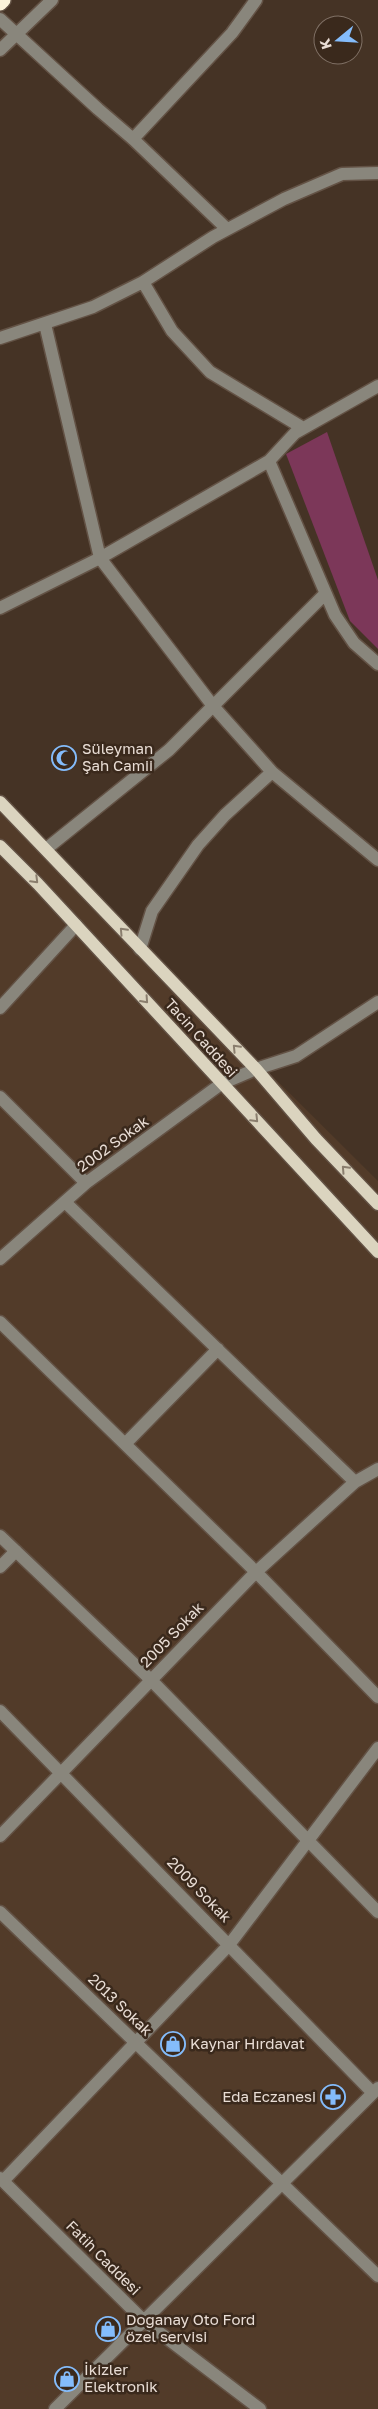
<svg xmlns="http://www.w3.org/2000/svg" width="378" height="2409" font-family="'Golos Text',sans-serif">
  <style>
    .built { fill: #523b29 }
    .green { fill: #7c3759 }
    .lines { fill: none; stroke-linecap: round; stroke-linejoin: round }
    .minor-casing { stroke: #635245; stroke-width: 15 }
    .major-casing { stroke: #635245; stroke-width: 15 }
    .highway-casing { stroke: #635245; stroke-width: 18 }
    .minor { stroke: #89867c; stroke-width: 12 }
    .major { stroke: #dbd4bf; stroke-width: 12 }
    .highway { stroke: #fcf3da; stroke-width: 15 }
    .oneway { stroke: #8a7e6e }
    .labels { text-anchor: middle; stroke-width: 5; stroke-linejoin: round; paint-order: stroke }
    .poi-label { font-size: 15px; fill: #e9ddd5; stroke: #3a291c; text-anchor: start }
    .street-label { font-size: 15px; fill: #e9ddd5; stroke: #3a291c }
  </style>
  <rect width="100%" height="100%" fill="#453325"/>
  <path class="built" d="M0,805l378,376v1228h-378z"/>
  <path class="green" d="M327,432l51,148v69l-28,-28 -64,-167z"/>
  <g class="lines">
    <defs>
      <path id="minor" d="M0,19l98,90 35,30 94,90
        M0,50l52,-50
        M133,139l99,-106 24,-33
        M143,282l29,49 38,41 93,56
        M45,324l55,234 113,148 59,66
        M0,338l93,-31 50,-25 70,-45 71,-38 58,-25 36,-1
        M269,461l66,154 19,28 24,21
        M0,608l100,-50 169,-97 26,-28 83,-47
        M46,849l123,-99 156,-156
        M140,949l12,-38 46,-66 27,-30 47,-43 106,88
        M0,1008l76,-83
        M0,1097l86,86
        M65,1202l290,280
        M0,1259l86,-76 135,-99 35,-15 40,-13 82,-54
        M0,1322l256,250 122,125
        M125,1444l93,-95
        M0,1536l151,144 227,232
        M0,1567l16,-16
        M0,1711l373,382
        M0,1836l256,-264 99,-90 23,-13
        M0,1912l378,364
        M0,2178l143,142 117,89
        M3,2181l226,-236 149,-197
        M55,2409l323,-321"/>
      <path id="major" d="M0,802l256,267 60,70 62,65
        M0,846l38,38 340,368"/>
      <path id="highway" d="M0,3l3,-3"/>
    </defs>
    <use href="#minor" class="minor-casing"/>
    <use href="#major" class="major-casing"/>
    <use href="#highway" class="highway-casing"/>
    <use href="#minor" class="minor"/>
    <use href="#major" class="major"/>
    <use href="#highway" class="highway"/>
  </g>
  <defs><path id="oneway-chevron" d="M-2-3.5L2.5 0L-2 3.5" fill="none" stroke-width="1.6" stroke-linecap="round" stroke-linejoin="round" transform="scale(1.25)"/></defs>
  <g class="oneway">
    <use href="#oneway-chevron" transform="translate(35 880) rotate(45)"/>
    <use href="#oneway-chevron" transform="translate(123 931) rotate(-133)"/>
    <use href="#oneway-chevron" transform="translate(145 1000) rotate(48)"/>
    <use href="#oneway-chevron" transform="translate(236 1048) rotate(-134)"/>
    <use href="#oneway-chevron" transform="translate(255 1119) rotate(46)"/>
    <use href="#oneway-chevron" transform="translate(345 1169) rotate(-133)"/>
  </g>
  <defs>
    <symbol id="mosque-ring" viewBox="-11 -11 22 22"><circle r="9.5" fill="#3a291c" stroke="#84bcfb" stroke-width="1.5"/><path d="M3.5-4.9A6 6 0 1 0 3.5 4.9A5 5 0 1 1 3.5-4.9Z" fill="#84bcfb"/></symbol>
    <symbol id="shop-ring" viewBox="-11 -11 22 22"><circle r="9.5" fill="#3a291c" stroke="#84bcfb" stroke-width="1.5"/><path d="M-5-2.5h2.3a2.7 3.5 0 0 1 5.4 0H5L5.5 6h-11ZM-1.5-2.5h3a1.5 2.3 0 0 0-3 0Z" fill="#84bcfb"/></symbol>
    <symbol id="pharmacy-ring" viewBox="-11 -11 22 22"><circle r="9.5" fill="#3a291c" stroke="#84bcfb" stroke-width="1.5"/><path d="M-2-6h4v4h4v4h-4v4h-4v-4h-4v-4h4Z" fill="#84bcfb"/></symbol>
  </defs>
  <g fill-rule="evenodd">
    <use href="#mosque-ring" x="50" y="744" width="28" height="28"/>
    <use href="#shop-ring" x="159" y="2030" width="28" height="28"/>
    <use href="#pharmacy-ring" x="319" y="2083" width="28" height="28"/>
    <use href="#shop-ring" x="94" y="2315" width="28" height="28"/>
    <use href="#shop-ring" x="53" y="2365" width="28" height="28"/>
  </g>
  <g class="labels">
    <g class="poi-label">
      <text x="82" y="754">Süleyman<tspan x="82" dy="17">Şah Camii</tspan></text>
      <text x="190" y="2049">Kaynar Hırdavat</text>
      <text x="316" y="2102" text-anchor="end">Eda Eczanesi</text>
      <text x="126" y="2325">Doğanay Oto Ford<tspan x="126" dy="17">özel servisi</tspan></text>
      <text x="84" y="2375">İkizler<tspan x="84" dy="17">Elektronik</tspan></text>
    </g>
    <g class="street-label">
      <text transform="translate(201 1038) rotate(48)" y="5">Tacin Caddesi</text>
      <text transform="translate(113 1144) rotate(-36)" y="5">2002 Sokak</text>
      <text transform="translate(172 1635) rotate(-46)" y="5">2005 Sokak</text>
      <text transform="translate(199 1890) rotate(46)" y="5">2009 Sokak</text>
      <text transform="translate(120 2005) rotate(44)" y="5">2013 Sokak</text>
      <text transform="translate(103 2258) rotate(45)" y="5">Fatih Caddesi</text>
    </g>
  </g>
  <g transform="translate(338 40) rotate(252)"><circle r="24" fill="#3a291c" stroke="#807166"/>
  <path d="M0-4L9 19L0 12L-9 19Z" fill="#84bcfb"/>
  <text y="-8" font-size="14" font-weight="bold" text-anchor="middle" fill="#e9ddd5">K</text>
  </g>
</svg>
